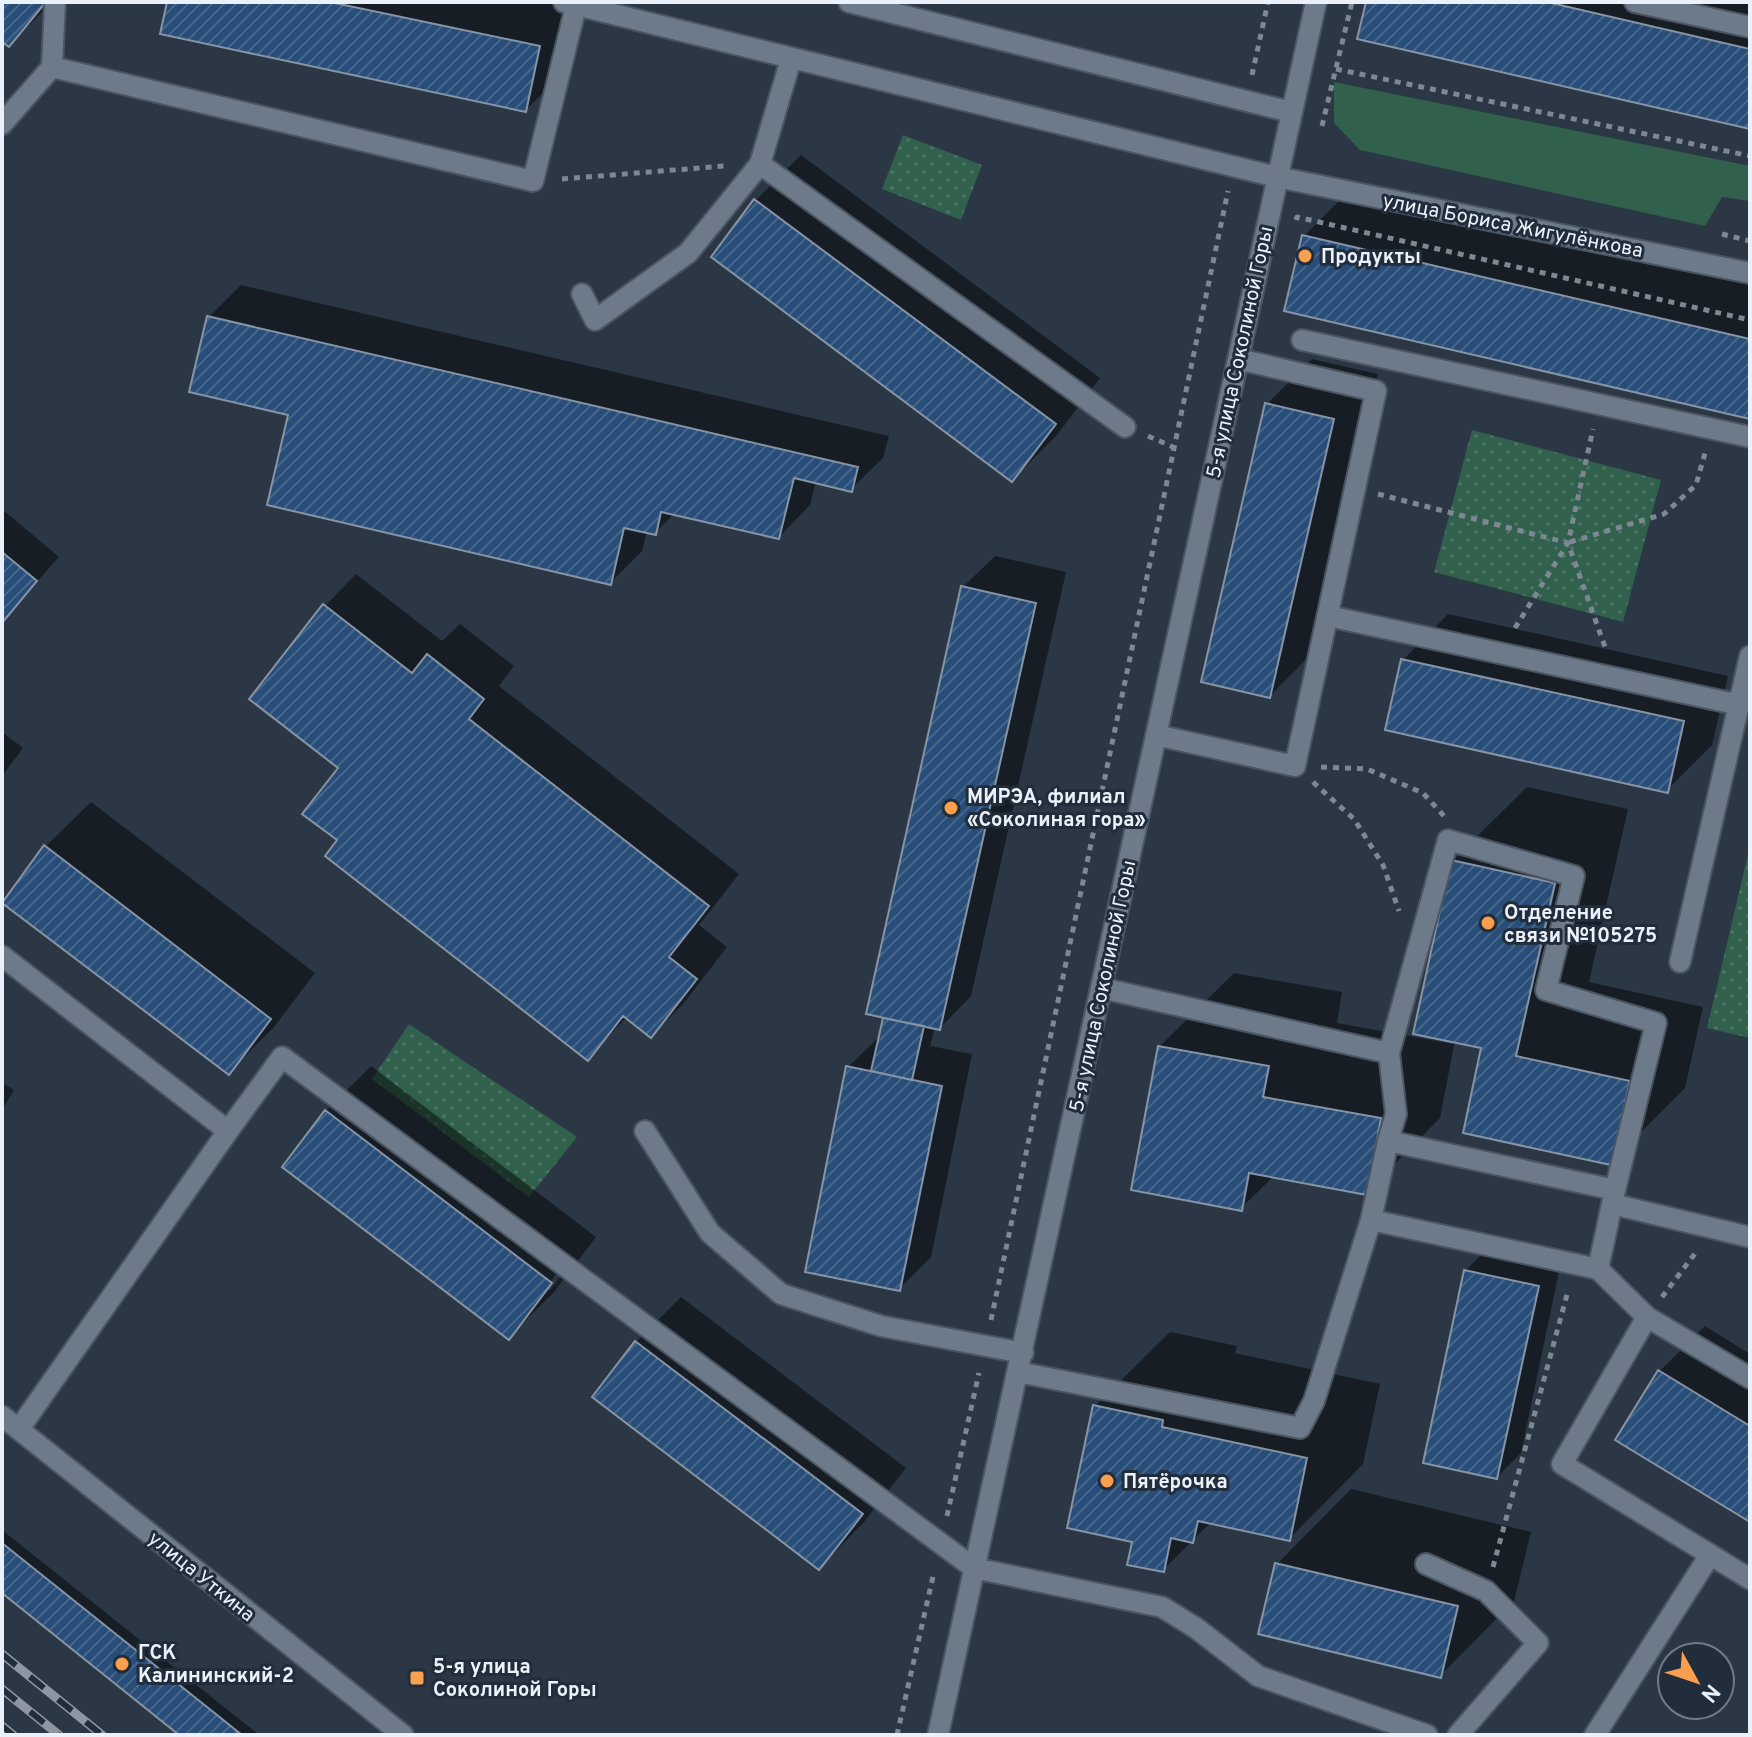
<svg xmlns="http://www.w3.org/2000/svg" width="1752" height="1737" font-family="Overpass,sans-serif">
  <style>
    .grass { fill: #31604c }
    .park { fill: url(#park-dots) }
    .shadow { fill: #0007; fill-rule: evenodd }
    .building { fill: url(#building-hatch); stroke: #8794a5; stroke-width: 2 }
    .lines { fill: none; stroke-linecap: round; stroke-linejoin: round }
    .minor-casing { stroke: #4b5561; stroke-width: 24 }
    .path { stroke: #7e8893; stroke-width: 5; stroke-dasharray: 6 6; stroke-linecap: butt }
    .minor { stroke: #6c7a89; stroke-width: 20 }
    .rail-casing { stroke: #8d96a1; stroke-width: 9 }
    .rail { stroke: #212d3a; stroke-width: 6; stroke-dasharray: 18; stroke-linecap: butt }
    .poi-dot { fill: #fa9f4e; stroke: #212d3a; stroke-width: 3 }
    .labels { text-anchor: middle; stroke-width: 6; stroke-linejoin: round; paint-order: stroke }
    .street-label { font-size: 20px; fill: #eaf1fa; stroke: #212d3a }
    .poi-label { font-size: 20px; font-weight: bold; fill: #eaf1fa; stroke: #212d3a; text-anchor: start }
  </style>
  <defs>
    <pattern id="park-dots" width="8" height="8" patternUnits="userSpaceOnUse" patternTransform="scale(2)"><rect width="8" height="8" fill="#31604c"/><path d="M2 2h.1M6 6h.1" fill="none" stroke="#4f7767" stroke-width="1.8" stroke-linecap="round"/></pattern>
    <pattern id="building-hatch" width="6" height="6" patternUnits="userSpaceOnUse" patternTransform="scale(2)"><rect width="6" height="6" fill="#274d78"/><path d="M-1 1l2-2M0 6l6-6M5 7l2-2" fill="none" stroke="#46678c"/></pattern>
  </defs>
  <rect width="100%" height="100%" fill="#2b3744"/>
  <path class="grass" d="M1334,82l416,84v35l-28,-4 -17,29 -345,-76 -26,-27z"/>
  <path class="park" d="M903,135l79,30 -21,55 -79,-31z
    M1472,430l189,50 -38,142 -189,-50z
    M1750,846v192l-43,-10z
    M409,1024l168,113 -48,60 -157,-118z"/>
  <path class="shadow" d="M2,2h50l-43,43 -7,-4z
    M169,2h415l-13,63 -45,45z
    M1368,2h382v125z
    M801,155l299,223 -43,57 -45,45 -256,-280z
    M1349,191l401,93v133l-446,-181z
    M241,285l648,151 -6,22 -32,31 -35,-8 -6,24 -31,32 -104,-24 -20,20 -8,-2 -5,20 -32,32 -320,-170 -81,-96z
    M1312,359l66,15 -63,276 -45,46 -3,-292z
    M2,509l57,48 -57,64z
    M995,556l71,16 -95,424 -31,32 -5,-1 -5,19 42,8 -41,203 -32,32 -51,-222 32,-31 7,-19 76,-430z
    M356,574l86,67 18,-17 54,42 -15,20 240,188 -40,51 28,22 -44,57 -32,32 -24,-19 -40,41 -247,-218v-73l-15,-161z
    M1448,614l280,62 -16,69 -45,45 -264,-130z
    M2,732l21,16 -21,28z
    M1527,787l101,22 -39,173 114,25 -18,81 -74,74 -127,-115 -29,-7 -15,78 -74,75 -92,-17 -33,32 -82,-161 75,-74 108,19 -5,31 116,21 -1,-183zM1555,872l4,1 -22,97h-4z
    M91,802l224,171 -41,54 -45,45 -184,-225z
    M371,1066l225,171 -42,55 -45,45 -183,-226zM556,1274l4,3 -10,13h-5z
    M2,1083l12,7 -12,20z
    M1489,1247l72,15 -40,191 -24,24 -32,-206z
    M681,1297l225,171 -42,54 -45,46 -183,-226z
    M1705,1326l45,28v166l-90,-149z
    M1170,1332l67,14 -2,7 145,31 -17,80 -74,75 -78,-17 -48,48 -29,-30 -39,-134z
    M1351,1489l180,43 -17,69 -74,75 -163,-112z
    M2,1530l257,205h-77l-180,-144z"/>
  <path class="building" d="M2,2h44l-37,45 -7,-5z
    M167,2h163l210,44 -14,66 -366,-78z
    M1366,2h181l203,47v80l-393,-90z
    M754,199l302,225 -44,58 -301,-225z
    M1302,235l448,104v80l-466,-108z
    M207,316l651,151 -6,25 -58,-14 -15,61 -118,-27 -5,23 -32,-7 -13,57 -344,-80 21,-90 -99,-23z
    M1265,403l69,16 -64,279 -69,-16z
    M2,552l35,29 -35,42z
    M961,586l75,17 -96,427 -74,-16z
    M323,604l89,69 15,-19 57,45 -15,20 240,187 -40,51 28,22 -46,59 -28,-22 -35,45 -263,-205 12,-16 -35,-26 36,-46 -89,-69z
    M1401,659l283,62 -16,72 -283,-63z
    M44,845l227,174 -42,56 -227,-172z
    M1451,860l104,23 -39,173 114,25 -19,84 -148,-32 18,-85 -68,-14z
    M883,1018l41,8 -12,54 -41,-9z
    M1158,1046l111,20 -6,31 118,21 -14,77 -118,-22 -7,38 -111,-21z
    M846,1066l96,20 -42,205 -95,-19z
    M325,1110l227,173 -43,57 -227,-173z
    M1464,1270l75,16 -42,193 -74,-16z
    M635,1341l228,173 -44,56 -227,-173z
    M1658,1370l92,56v96l-135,-82z
    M1093,1405l70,15 -1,7 145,31 -17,83 -92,-20 -5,22 -22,-5 -7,34 -37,-7 5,-23 -65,-14z
    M2,1543l240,192h-63l-177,-142z
    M1275,1563l183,43 -17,72 -183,-44z"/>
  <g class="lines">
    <defs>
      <path id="minor" d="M55,2l-3,65 481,114 43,-175
        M564,2l713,175 473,96
        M849,2l442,110
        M1635,2l115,25
        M791,59l-31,105 365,263
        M2,124l50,-57
        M582,294l13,26 93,-67 72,-89
        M1302,340l448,97
        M1328,616l412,89
        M1156,735l139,31 81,-375 -138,-32
        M2,956l226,175 54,-74 692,511 188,39 34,21 62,48 169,59
        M1680,962l70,-306
        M1101,988l288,65 7,61 -8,27
        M1389,1053l59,-213 126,36 -28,114 110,33 -41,167
        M645,1131l65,102 71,61 100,32 142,27
        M1388,1141l227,49 -17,79 -227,-49z
        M1612,1204l138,33
        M1598,1269l49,48 -85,147 188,115
        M1647,1317l103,61
        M1018,1372l282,56 14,-27 57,-181
        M2,1416l401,319
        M19,1429l209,-298
        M1426,1564l60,27 52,52 -80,92
        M938,1735l378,-1733
        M1595,1735l115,-180"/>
    </defs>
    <use href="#minor" class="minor-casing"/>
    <path class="path" d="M1336,69l414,87
      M1252,75l16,-73
      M1322,126l30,-124
      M562,179l162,-13
      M1296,220l1,-3 453,103
      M1722,234l28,7
      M1148,436l25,11
      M1378,494l190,49 25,-114
      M1570,542l94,-28 32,-29 9,-32
      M1515,628l53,-85 37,104
      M1321,767l46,2 56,24 21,23
      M1313,782l41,37 29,46 16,46
      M1662,1297l35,-46
      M991,1320l237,-1129
      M947,1516l32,-143
      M1493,1567l75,-276
      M897,1735l37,-163"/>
    <use href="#minor" class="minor"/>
    <defs>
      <path id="rail" d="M2,1654l100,81
        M2,1689l57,46
        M2,1726l11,9"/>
    </defs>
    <use href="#rail" class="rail-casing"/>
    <use href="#rail" class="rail"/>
  </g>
  <g class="poi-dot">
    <circle cx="1305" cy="256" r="8"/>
    <circle cx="951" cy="808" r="8"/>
    <circle cx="1488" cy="923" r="8"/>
    <circle cx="1107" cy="1481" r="8"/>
    <circle cx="122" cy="1664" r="8"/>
    <rect x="409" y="1670" width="16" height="16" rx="4"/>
  </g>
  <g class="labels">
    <g class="street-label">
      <text transform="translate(1513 225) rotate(11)" y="7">улица Бориса Жигулёнкова</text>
      <text transform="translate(1239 352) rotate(-78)" y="7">5-я улица Соколиной Горы</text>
      <text transform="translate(1102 986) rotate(-78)" y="7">5-я улица Соколиной Горы</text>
      <text transform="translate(202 1576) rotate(39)" y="7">улица Уткина</text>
    </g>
    <g class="poi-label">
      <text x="1321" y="263">Продукты</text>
      <text x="967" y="803">МИРЭА, филиал<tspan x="967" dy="23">«Соколиная гора»</tspan></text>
      <text x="1504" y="919">Отделение<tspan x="1504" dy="23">связи №105275</tspan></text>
      <text x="1123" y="1488">Пятёрочка</text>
      <text x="138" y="1659">ГСК<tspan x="138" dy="23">Калининский-2</tspan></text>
      <text x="433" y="1673">5-я улица<tspan x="433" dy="23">Соколиной Горы</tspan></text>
    </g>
  </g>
  <rect width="1752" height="1737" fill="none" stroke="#eaf1fa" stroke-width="8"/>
  <g transform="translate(1696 1681) rotate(130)"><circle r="38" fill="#212d3a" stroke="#717b87" stroke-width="2"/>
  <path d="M0-6L14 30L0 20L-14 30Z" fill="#fa9f4e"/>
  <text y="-12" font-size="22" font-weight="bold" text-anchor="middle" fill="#eaf1fa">N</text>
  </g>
</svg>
